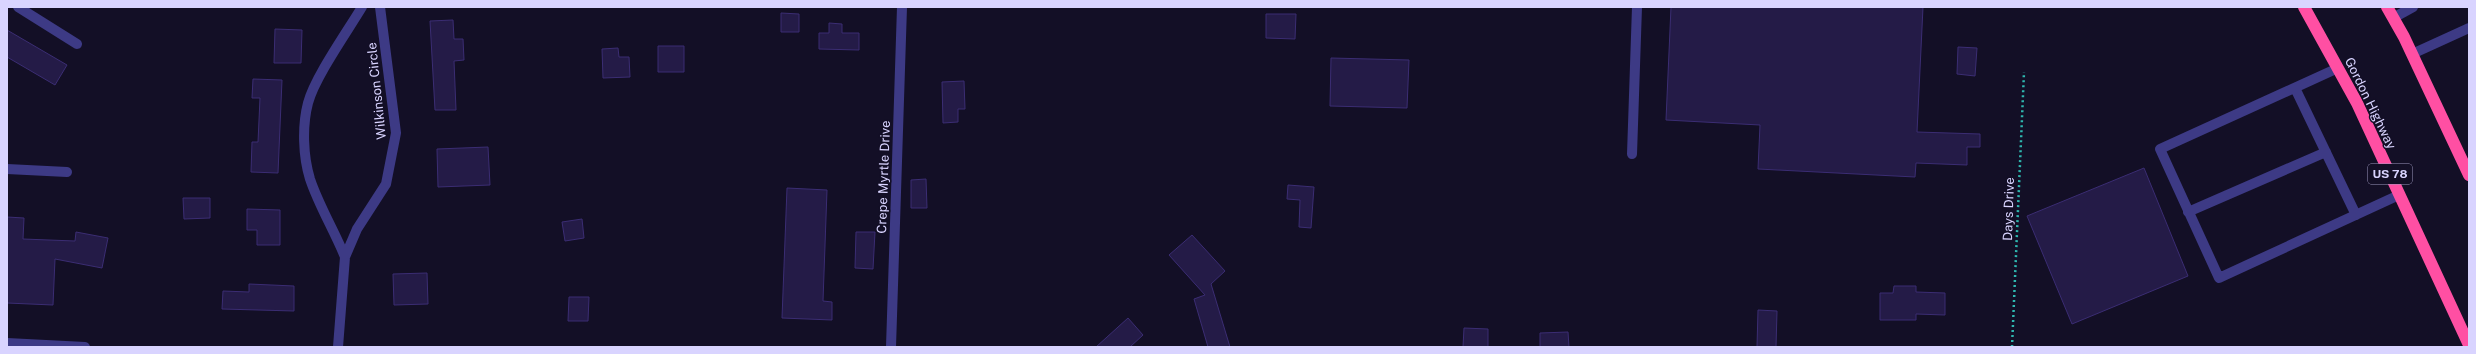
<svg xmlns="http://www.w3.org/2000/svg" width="2476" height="354" font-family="'Public Sans',sans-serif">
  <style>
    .building { fill: #241b47; stroke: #3b2d73 }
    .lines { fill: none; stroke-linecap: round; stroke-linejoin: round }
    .path { stroke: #2fb8b0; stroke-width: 2.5; stroke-dasharray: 2 3; stroke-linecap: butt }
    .minor { stroke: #3d3a85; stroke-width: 10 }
    .highway { stroke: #ff4fa3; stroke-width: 12 }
    .labels { text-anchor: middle; stroke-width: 3; stroke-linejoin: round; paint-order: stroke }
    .shield { fill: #130f26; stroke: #9e99be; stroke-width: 1 }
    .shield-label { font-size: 12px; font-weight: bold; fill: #d9d4ff }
    .street-label { font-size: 13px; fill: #d9d4ff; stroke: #130f26 }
  </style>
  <rect width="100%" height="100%" fill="#130f26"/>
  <path class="building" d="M1671,7h252l-6,125 63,2v13h-13v18l-51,-2 -1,14 -157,-8 2,-44 -94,-5z
    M781,13l18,1v18h-18z
    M1266,14h30l-1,25 -29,-1z
    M453,20l1,19h9l1,21 -10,1 2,49h-21l-5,-89z
    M829,23l13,1v9h17v17l-40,-1v-16h10z
    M275,29l27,1 -1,33h-27z
    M7,30l60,35 -12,20 -48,-28z
    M658,46h26v26h-26z
    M1958,47l19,1 -2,28 -18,-2z
    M618,48l1,9h10l1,20 -27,1 -1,-29z
    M1331,58l78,2 -2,48 -77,-2z
    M253,79l29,1 -4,93 -27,-1 1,-30h6l2,-44h-8z
    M964,81l1,28h-7v13l-15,1 -1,-41z
    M488,147l2,38 -52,2 -1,-38z
    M2144,168l44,108 -116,48 -45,-108z
    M926,179l1,29h-16v-28z
    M1288,185l26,2 -3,41 -12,-1 1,-27 -13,-1z
    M787,188l40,2 -4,111 9,1v18l-50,-2z
    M183,198h27v20l-26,1z
    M247,209l33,1v35h-23v-15h-10z
    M7,217l17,1 -1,21 52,2 1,-9 32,6 -6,30 -47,-9 -2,46 -46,-2z
    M582,219l2,19 -19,3 -3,-19z
    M856,232h19l-2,37 -18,-1z
    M1192,235l33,36 -14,13 19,63h-22l-14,-48 11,-4 -36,-40z
    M427,273l1,31 -34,1 -1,-31z
    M249,284l45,2v25l-72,-2 1,-18 26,1z
    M1894,286h22v6l29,1v22l-29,-1v6h-36v-27h13z
    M569,297h20l-1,24h-20z
    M1758,310l19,1 -1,36h-19z
    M1128,318l15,17 -13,12h-34z
    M1464,328l24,1v18h-25z
    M1568,332l1,15h-29v-14z"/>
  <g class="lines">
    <path class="path" d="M2012,347l12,-275"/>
    <path class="minor" d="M18,7l59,37
      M2393,18l20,-11
      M2412,54l57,-26
      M2338,68l-178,81 59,129 180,-83
      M2295,88l61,127
      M1632,154l5,-147
      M7,169l60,3
      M2188,212l138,-60
      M345,257c-11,-27 -26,-51 -35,-78 -7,-23 -8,-53 -2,-76 7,-26 39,-71 54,-96
      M7,343l78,4
      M338,347l7,-90 12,-28 29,-45 10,-51 -16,-126
      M891,347l11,-340"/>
    <path class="highway" d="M2304,7l53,96 112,242
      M2387,7l17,30 65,138"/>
  </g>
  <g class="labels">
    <rect class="shield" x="2368" y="164" width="44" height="20" rx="3"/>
    <g class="shield-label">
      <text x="2390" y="178">US 78</text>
    </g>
    <g class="street-label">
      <text transform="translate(376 91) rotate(-96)" y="5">Wilkinson Circle</text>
      <text transform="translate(2371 103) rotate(64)" y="5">Gordon Highway</text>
      <text transform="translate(883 177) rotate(-88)" y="5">Crepe Myrtle Drive</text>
      <text transform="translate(2008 209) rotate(-88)" y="5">Days Drive</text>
    </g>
  </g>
  <rect width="2476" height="354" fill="none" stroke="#d9d4ff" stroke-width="16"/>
</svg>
